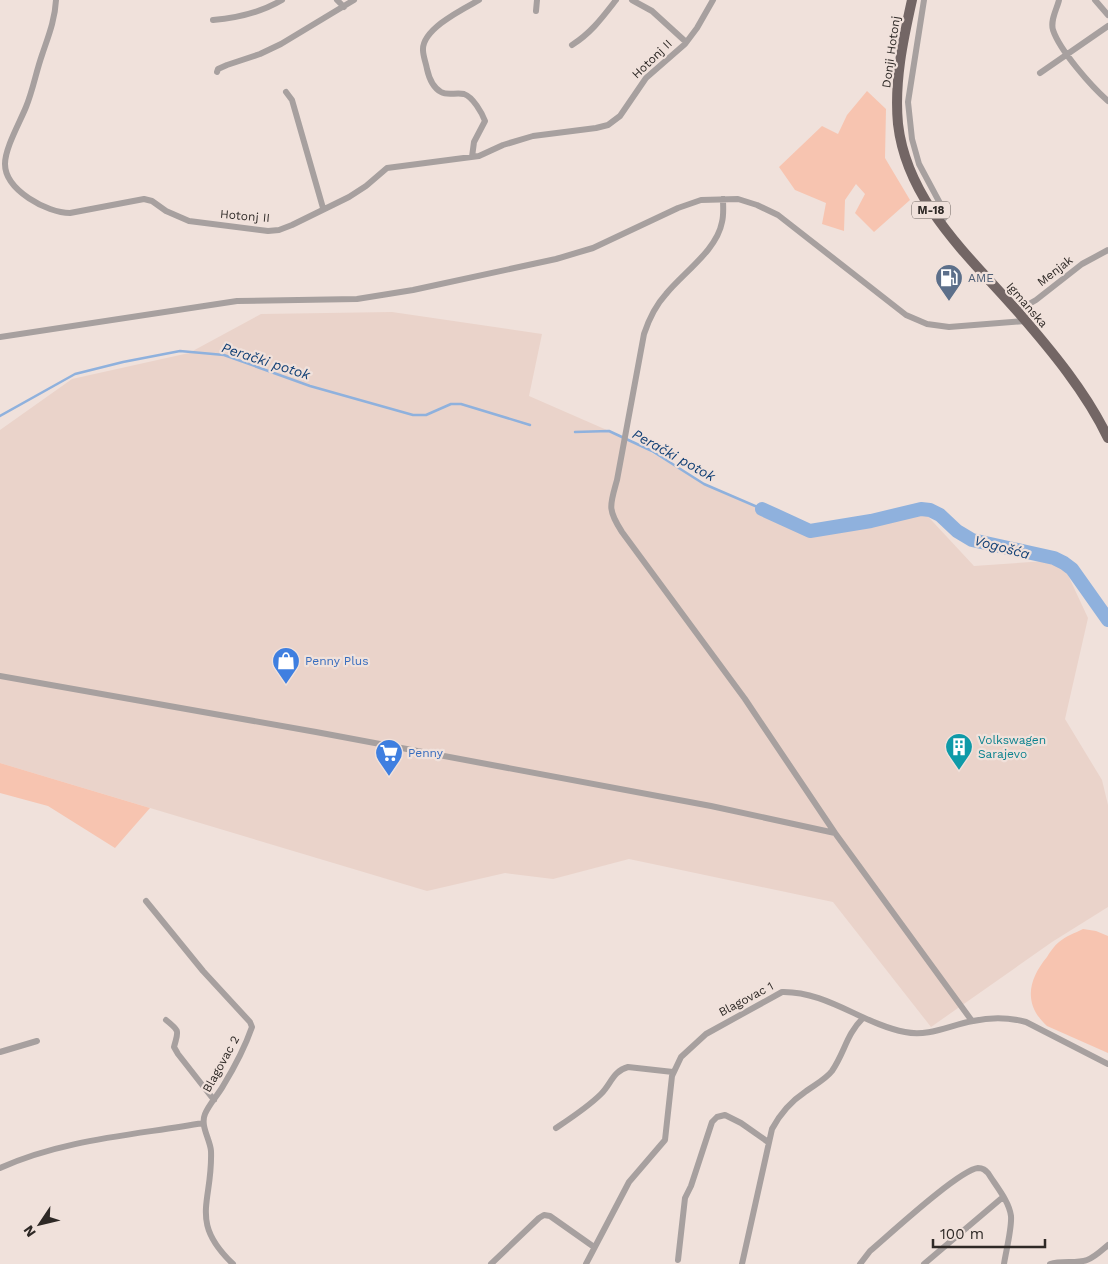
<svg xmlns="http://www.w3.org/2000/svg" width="1108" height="1264" font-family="'Work Sans',sans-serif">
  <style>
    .built { fill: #ead3ca }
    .green { fill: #f7c4b0 }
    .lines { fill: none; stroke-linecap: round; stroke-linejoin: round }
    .stream { stroke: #8fb1dd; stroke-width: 2.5 }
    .river { stroke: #8fb1dd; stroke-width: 14 }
    .street { stroke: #a7a09f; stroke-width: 6 }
    .primary { stroke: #736665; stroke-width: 10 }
    .labels { text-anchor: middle; stroke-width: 4.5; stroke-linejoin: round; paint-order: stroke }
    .shield { fill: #f0e1db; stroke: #68605c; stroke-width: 1 }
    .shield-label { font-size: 11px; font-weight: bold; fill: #2e2926 }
    .street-label { font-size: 12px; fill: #2e2926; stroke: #f0e1db }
    .service-label { font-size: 12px; fill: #4e5e75; stroke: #f0e1db; text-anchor: start }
    .shop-label { font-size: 12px; fill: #366cbe; stroke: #f0e1db; text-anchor: start }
    .culture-label { font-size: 12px; fill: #0d838f; stroke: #f0e1db; text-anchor: start }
    .water-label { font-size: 14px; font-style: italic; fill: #103f75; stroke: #f0e1db }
  </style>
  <rect width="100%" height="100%" fill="#f0e1db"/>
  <path class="built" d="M392,312l150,22 -13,62 103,45 72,43 105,47 112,-22 53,57 87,-6 27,58 -23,101 37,61 6,25v102l-56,35 -121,85 -98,-125 -204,-43 -76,20 -48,-6 -78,18 -427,-128v-333l72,-51 117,-26 72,-39z"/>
  <path class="green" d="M867,91l19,18 -1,49 25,42 -36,32 -19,-19 10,-19 -9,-10 -11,16 -1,31 -22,-7 4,-21 -31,-13 -16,-23 43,-41 16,8 9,-19z
    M0,763l150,45 -35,40 -67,-42 -48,-13z
    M1083,929l13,2 12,5v117l-61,-27c-24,-22 -19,-46 0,-69 3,-5 7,-11 12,-15 7,-6 16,-9 24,-13z"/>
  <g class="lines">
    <path class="stream" d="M0,416l75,-42 48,-12 57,-11 44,4 86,31 103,29h13l25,-11h10l69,21
      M575,432l34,-1 43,20 52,33 58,25"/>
    <path class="river" d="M762,509l48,22 61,-10 50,-12 9,1 10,5 17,16 15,9 82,18 10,5 8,6 36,51"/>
    <path class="street" d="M56,0c-1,20 -8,37 -14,55 -6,17 -9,35 -16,52 -6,15 -21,41 -21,57 0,26 42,49 65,49l74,-14 8,2 14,10 23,10 79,10 11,-1 13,-5 57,-28 17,-11 21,-18 92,-12 24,-11 30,-9 63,-8 12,-3 12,-9 26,-38 39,-34 12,-16 16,-28
      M337,0l7,7
      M632,0l20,11 34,31
      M924,0l-16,102 4,37 7,25 23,43 3,10 -5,7
      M1059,0c-2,9 -9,20 -6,30 7,21 39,57 55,71
      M1095,0l13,15
      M536,11l1,-11
      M213,20c25,-2 47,-7 69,-20
      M572,45c19,-12 30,-27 44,-45
      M217,72l1,-3 9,-4 33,-11 21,-10 73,-44
      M1040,73l68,-47
      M286,92l6,8 31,108
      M472,157l2,-15 11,-21c-3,-8 -12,-24 -21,-27 -8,-2 -16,2 -23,-2 -9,-5 -12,-14 -14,-23 -1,-6 -4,-13 -4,-19 -1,-21 40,-41 56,-50
      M723,199c0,7 1,15 -1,23 -5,28 -39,51 -56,72 -11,12 -17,25 -22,40l-27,146c-7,25 -10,29 5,52l123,167 90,134 137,188
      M1017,311l19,-11 46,-36 26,-14
      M0,337l237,-36 120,-2 56,-9 143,-31 37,-11 85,-40 23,-8 37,-1 19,6 21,10 128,100 21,9 22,3 76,-6
      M0,676l316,56 395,74 124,27
      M146,901l57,70 47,51 2,5c-7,20 -18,41 -29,59 -5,9 -14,18 -18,28 -5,12 5,25 6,37 2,51 -23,70 22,113
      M166,1020c15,12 12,11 8,27l4,7 36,46
      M0,1052l37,-11
      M556,1128c15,-10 32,-21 45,-34 10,-10 12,-23 27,-27l45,5
      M0,1168c64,-29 135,-33 203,-45
      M678,1260l7,-62 6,-12 21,-64 5,-5 8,-2 16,8 27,19
      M491,1264l48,-46 5,-3 6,1 44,31
      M586,1264l43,-82 36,-42 7,-64 9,-19 25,-23 76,-42c44,-1 81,32 123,40 24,5 45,-7 68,-11 18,-4 35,-4 53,1l82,42
      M742,1264l30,-135c8,-15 18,-27 33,-37 9,-7 20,-12 27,-21 13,-19 14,-36 31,-53
      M860,1264l10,-13c19,-16 89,-81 108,-83 5,0 7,2 10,5 8,13 21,28 23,43 1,12 -5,35 -7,48
      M924,1264l79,-67
      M1050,1264c12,-4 26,0 37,-4 8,-3 15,-10 21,-15"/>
    <path class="primary" d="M912,0c-9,40 -18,82 -14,124 9,78 71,132 120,188 33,38 68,80 90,126"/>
  </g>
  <defs>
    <symbol id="fuel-pin" viewBox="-11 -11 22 30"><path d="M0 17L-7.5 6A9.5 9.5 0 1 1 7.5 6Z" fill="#5c6f8a" stroke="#f0e1db"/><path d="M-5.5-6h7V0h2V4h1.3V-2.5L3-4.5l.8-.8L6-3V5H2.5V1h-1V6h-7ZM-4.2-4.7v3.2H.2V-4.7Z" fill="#fff"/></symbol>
    <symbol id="shop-pin" viewBox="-11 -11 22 30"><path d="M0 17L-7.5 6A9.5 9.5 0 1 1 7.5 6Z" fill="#3f7fe0" stroke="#f0e1db"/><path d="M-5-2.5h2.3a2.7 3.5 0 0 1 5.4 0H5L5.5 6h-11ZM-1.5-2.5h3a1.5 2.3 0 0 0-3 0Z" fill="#fff"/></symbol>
    <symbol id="building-pin" viewBox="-11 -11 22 30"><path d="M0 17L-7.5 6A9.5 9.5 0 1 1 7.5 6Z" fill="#0f9aa8" stroke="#f0e1db"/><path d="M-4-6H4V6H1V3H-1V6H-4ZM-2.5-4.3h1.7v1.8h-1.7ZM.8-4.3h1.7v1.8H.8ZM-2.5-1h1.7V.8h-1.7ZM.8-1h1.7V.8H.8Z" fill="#fff"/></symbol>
    <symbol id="supermarket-pin" viewBox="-11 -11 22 30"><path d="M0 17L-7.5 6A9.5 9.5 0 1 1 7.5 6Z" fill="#3f7fe0" stroke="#f0e1db"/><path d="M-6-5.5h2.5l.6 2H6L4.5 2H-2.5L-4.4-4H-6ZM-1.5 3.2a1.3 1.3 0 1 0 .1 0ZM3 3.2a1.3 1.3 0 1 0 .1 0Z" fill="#fff"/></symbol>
  </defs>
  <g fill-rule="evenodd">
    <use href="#fuel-pin" x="933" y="262" width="32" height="43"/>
    <use href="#shop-pin" x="270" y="645" width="32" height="43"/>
    <use href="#building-pin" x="943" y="731" width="32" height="43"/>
    <use href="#supermarket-pin" x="373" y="737" width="32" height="43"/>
  </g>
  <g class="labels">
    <rect class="shield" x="912" y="201.5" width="38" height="17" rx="4"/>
    <g class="shield-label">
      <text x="931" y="214">M-18</text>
    </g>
    <g class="street-label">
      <text transform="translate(891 52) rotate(-82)" y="4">Donji Hotonj</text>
      <text transform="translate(652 59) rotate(-44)" y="4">Hotonj II</text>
      <text transform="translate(245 216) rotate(5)" y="4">Hotonj II</text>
      <text transform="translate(1055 271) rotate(-38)" y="4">Menjak</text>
      <text transform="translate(1027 305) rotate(49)" y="4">Igmanska</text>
      <text transform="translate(746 999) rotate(-28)" y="4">Blagovac 1</text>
      <text transform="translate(221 1064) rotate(-61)" y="4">Blagovac 2</text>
    </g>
    <g class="service-label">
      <text x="968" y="282">AME</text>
    </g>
    <g class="shop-label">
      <text x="305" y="665">Penny Plus</text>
      <text x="408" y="757">Penny</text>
    </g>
    <g class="culture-label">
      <text x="978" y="744">Volkswagen<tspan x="978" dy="14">Sarajevo</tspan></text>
    </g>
    <g class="water-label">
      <text transform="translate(266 361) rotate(18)" y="5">Perački potok</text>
      <text transform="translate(674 455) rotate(29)" y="5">Perački potok</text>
      <text transform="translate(1002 547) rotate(15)" y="5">Vogošća</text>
    </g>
  </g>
  <g transform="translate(40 1224) rotate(235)" stroke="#f0e1db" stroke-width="4" paint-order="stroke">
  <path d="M0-4L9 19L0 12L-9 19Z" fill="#2e2926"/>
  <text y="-8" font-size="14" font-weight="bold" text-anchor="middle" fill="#2e2926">N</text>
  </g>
  <path d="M933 1239v8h112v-8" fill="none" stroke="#2e2926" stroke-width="2.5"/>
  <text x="940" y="1239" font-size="15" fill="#2e2926" stroke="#f0e1db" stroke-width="4" paint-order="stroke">100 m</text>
</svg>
